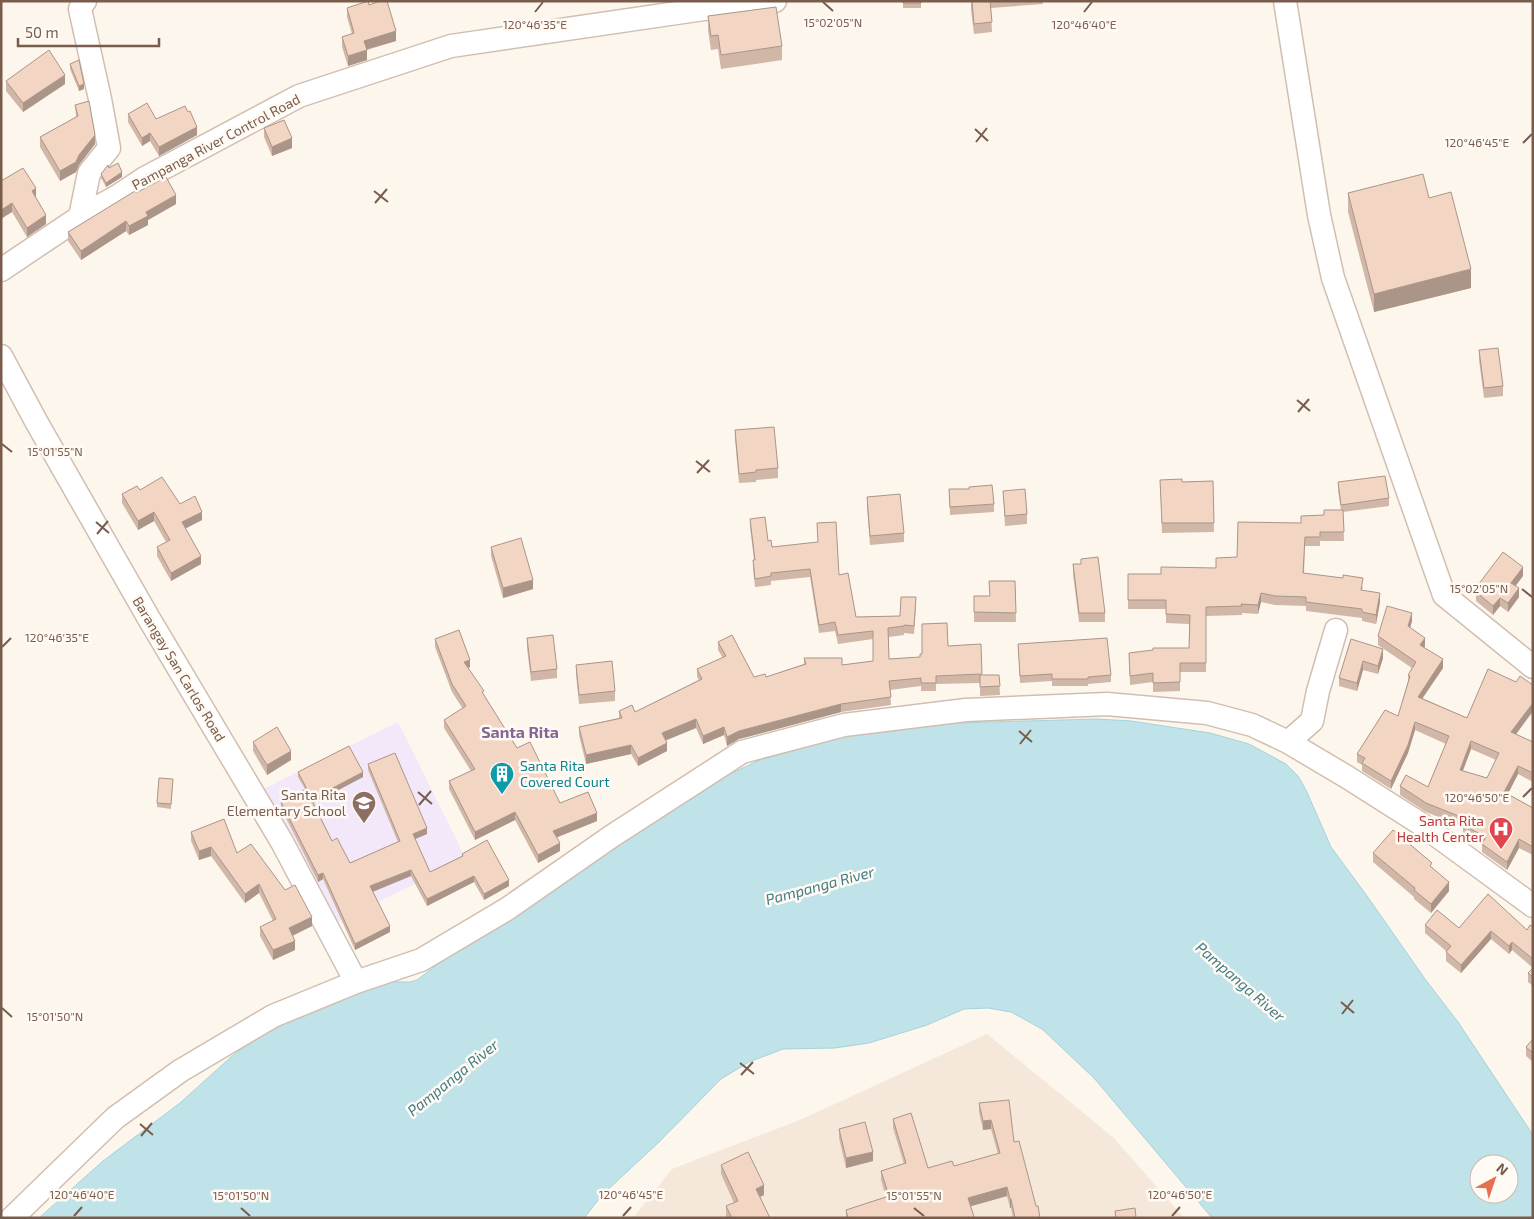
<svg xmlns="http://www.w3.org/2000/svg" width="1534" height="1219" font-family="'Exo 2',sans-serif">
  <style>
    .residential { fill: #f5e8da }
    .education { fill: #f3e8fa }
    .water { fill: #bfe3e8; stroke: #a5d3da; fill-rule: evenodd }
    .lines { fill: none; stroke-linecap: round; stroke-linejoin: round }
    .minor-casing { stroke: #d1beb0; stroke-width: 25 }
    .minor { stroke: #fff; stroke-width: 22 }
    .wall { fill: #d1b7a8; fill-rule: evenodd }
    .shaded-wall { fill: #aa9588 }
    .building { fill: #f3d5c3; stroke: #aa9588; fill-rule: evenodd }
    .ticks { fill: none; stroke: #7a5c4d; stroke-width: 2 }
    .labels { text-anchor: middle; stroke-width: 5; stroke-linejoin: round; paint-order: stroke }
    .street-label { font-size: 14px; fill: #7a5c4d; stroke: #fffaf3 }
    .culture-label { font-size: 14px; fill: #0d838f; stroke: #fffaf3; text-anchor: start }
    .education-label { font-size: 14px; fill: #785e54; stroke: #fffaf3; text-anchor: end }
    .health-label { font-size: 14px; fill: #be3a42; stroke: #fffaf3; text-anchor: end }
    .water-label { font-size: 15px; font-style: italic; fill: #437c86; stroke: #fffaf3 }
    .quarter-label { font-size: 16px; font-weight: bold; fill: #846695; stroke: #fffaf3 }
    .ticks-label { font-size: 12px; text-anchor: middle; fill: #7a5c4d; stroke: #fffaf3; stroke-width: 5; stroke-linejoin: round; paint-order: stroke }
  </style>
  <rect width="100%" height="100%" fill="#fdf6ec"/>
  <path class="residential" d="M987,1034l127,104 70,80h-551l39,-49 130,-50z"/>
  <path class="education" d="M398,722l68,137 -135,66 -68,-136z"/>
  <path class="water" d="M1097,719l34,2 79,12 39,11 37,20 12,12 8,14 25,57 36,49 58,83 33,43 75,113v83h-321l-118,-140 -52,-49 -31,-17 -23,-4 -24,1 -37,16 -58,18 -34,5 -52,1 -34,13 -28,17 -63,64 -55,51 -19,24h-545l64,-57 77,-58 51,-46 27,-20 57,-31 73,-24h22l7,-2 41,-31 247,-163 63,-30 60,-17 92,-15zM1479,1164h30v30h-30z"/>
  <g class="lines">
    <defs>
      <path id="minor" d="M1285,1l34,214 14,63 111,317 89,72
        M80,217l9,-44 20,-25 -9,-49 -20,-90 3,-6 2,-2
        M1,270l79,-53 38,-21 27,-18 154,-82 152,-50 253,-37 71,-8
        M1,356l36,67 111,194 134,225 74,140
        M1288,742l24,-21 6,-30 18,-61
        M12,1218l103,-100 65,-47 93,-55 83,-34 65,-22 86,-51 105,-73 130,-84 102,-27 122,-15 141,-6 100,9 45,12 36,17 59,35 74,47 112,82"/>
    </defs>
    <use href="#minor" class="minor-casing"/>
    <use href="#minor" class="minor"/>
  </g>
  <path class="wall" d="M903,1h18v7h-18z
    M971,1h72v3l-52,4 1,24 -18,2 -3,-24z
    M369,5l27,36 -29,9v10l-19,6 -6,-19v-10l10,-3 -5,-17v-9z
    M708,16l74,30v14l-61,9 -3,-20 -7,1 -3,-20z
    M70,64l14,25 -5,2 -9,-22z
    M6,81l59,3 -42,28 -17,-21z
    M75,105l20,39 -16,21 -3,7 -16,9 -20,-34v-10l36,-20z
    M128,114l28,5 41,16 -38,21 -9,-15 -8,5 -14,-24z
    M264,128l28,20 -20,8 -8,-19z
    M101,174l21,3 -16,10 -5,-9z
    M1,181l35,16 -1,1 11,26 -19,13 -15,-25z
    M136,193l40,11 -28,16v5l-19,10 -3,-4 -45,29 -13,-19v-9z
    M1348,193l123,95 -97,24 -26,-100z
    M1479,350l24,36v10l-19,2 -5,-38z
    M735,430l43,38v10l-22,2v2l-17,1 -4,-44z
    M1160,480l22,2 31,-1 1,51 -52,1z
    M1338,482l51,16v8l-46,6 1,29h-24v5h-15l-1,27 59,14 -1,3 18,12 -4,22 -14,-3v-3l-56,-7v-5l-31,-1 -14,-3 -3,12 -16,-1v2l-36,1v56h-26v19l-27,1v-10l-23,3 -1,-32 60,-5v-24l-23,-1v-14h-38v-35h33l55,-6 21,-11 64,-34 40,-13 -3,-20z
    M949,489l45,15v8l-44,3z
    M140,490l40,14 22,16 -17,9 16,35 -30,17 -14,-25v-9l9,-5 -12,-21 -16,9 -16,-27v-9z
    M1003,491l24,23v10l-22,2z
    M867,497l37,36v9l-34,3 -3,-38z
    M750,519l18,22 4,6 67,28 17,42 44,-1 16,-10 -2,28 -10,-1v2l-15,2v22l31,-2 2,-3 26,-8 34,29h17l1,20 -20,1v-13l-44,1v7h-15v-5l-31,4 1,15 -50,7 -102,27 -12,7 -3,-11 -21,9 -7,-16 -30,12 1,11 -29,15 -7,-12 -45,10 -7,-29v-8l40,-9v-7l16,1 64,-32 -2,-3v-8l26,-11 -5,-8v-8l36,35h12l38,-13v-6l38,7 31,-4v-22l-35,5 -3,-13 -16,2 -9,-56 -39,4v4l-16,2 -2,-18v-9h1l-4,-33z
    M491,547l42,42 -30,9 -12,-42z
    M1073,564l32,49v9h-26l-6,-48z
    M1523,576l-8,10 4,11 -11,15 -8,-6 -7,9 -17,-14v-9l2,-3v-4z
    M1015,581l1,41h-42v-26h15z
    M1412,621l-2,7 15,18 -1,1 19,21 -21,30 45,20 49,-36 17,3v26l-17,23 17,8v40l-15,-8 -10,20 25,14v47l-14,-7 -12,22 -25,-18v-8l-19,-10v-7l-37,-15 -26,-17v-9l28,1 18,-43 -31,-14 -7,23 -17,36 -29,-18v-6l-5,-3v-8l41,-38 10,-34v-7l4,-7 -34,-23v-9zM1471,749l25,11 -9,18 -24,-7z
    M527,638l30,31v9l-26,3 -4,-33z
    M435,639l35,28 -2,1 16,27 33,53 43,55 37,18 -40,16 3,14 -22,12 -23,-43 -40,20 -26,-51v-8l22,-10 -27,-43v-8l19,-11 -11,-17 -17,-45z
    M1351,639l32,19 -5,16 -15,-4 -6,21 -18,-5v-8z
    M1018,644l93,31v7l-23,2v2h-36v-5l-32,2z
    M576,665l39,26v10l-36,3 -3,-30z
    M253,742l38,18 -24,15 -14,-24z
    M368,764l59,70 -12,5 15,33 32,-16v-2l47,32 -25,14 -10,-18 -47,24 -16,-30 -38,15 17,41 -35,18 -32,-71 -5,3 -37,-74v-6l24,-13 -7,-12v-5l65,5 -49,26 18,38 18,22 48,-21 -30,-72z
    M173,779l-2,30 -14,-2v-4z
    M191,832l46,21 48,37 27,36 -19,10 2,14 -22,10 -13,-24v-9l13,-6 -14,-28 -14,10 -34,-47 -12,4 -8,-19z
    M1373,853l59,14 17,24 -18,22 -17,-14v-2l-41,-35z
    M1425,925l34,3 68,2 6,-3v59l-5,-4v-9l5,-5 -21,-18 -3,4 -18,-15 -30,34 -15,-12v-10l-21,-18z
    M1533,1039v23l-7,-6v-9z
    M979,1103l35,39 26,76h-27l-2,-10h-1l-3,-12 -36,10 3,12h-128v-8l40,-13 -5,-17v-9l23,-7 -11,-36v-9l35,49 26,-2 44,-12 -7,-25 -8,1 -4,-18z
    M839,1129l34,32 -27,7 -7,-30z
    M721,1165l43,30 -4,2 10,21h-43l-1,-2v-10l8,-3 -13,-29z"/>
  <path class="shaded-wall" d="M396,31v10l-32,9v-9z
    M367,50v10l-19,6v-10z
    M65,75v9l-42,28v-9z
    M84,84v5l-5,2v-5z
    M197,127v8l-38,21v-9z
    M150,133v8l-8,5v-8z
    M95,135v9l-16,21 -3,7 -16,9v-10l19,-16z
    M292,138v10l-20,8v-9z
    M122,172v5l-16,10v-4z
    M36,188v9l-4,3v-9z
    M176,195v9l-28,16v5l-19,10v-9l17,-14z
    M12,203v9l-11,7v-9z
    M46,215v9l-19,13v-9z
    M126,221v10l-45,29v-9z
    M1471,269v19l-97,24v-18z
    M154,512v9l-16,9v-9z
    M202,512v8l-20,10v-8z
    M201,556v8l-30,17v-8z
    M1523,567v9l-12,16v-9z
    M533,580v9l-30,9v-10z
    M1519,588v9l-11,15v-9z
    M1261,593v9l-3,12v-9z
    M1380,593v9l-4,22v-9z
    M1500,598v8l-7,9v-9z
    M1412,613v8l-4,14v-9z
    M1425,638v8l-5,7v-8z
    M1383,649v9l-5,16v-8z
    M1443,659v9l-25,37v-8z
    M470,660v7l-6,3v-8z
    M1363,661v9l-6,21v-8z
    M1533,703v8l-22,30v-9z
    M841,704v8l-102,27 -12,7v-9l12,-6z
    M696,719v9l-34,14v-9z
    M1415,722v8l-7,23 -17,36v-8z
    M724,727v8l-21,9v-8z
    M1471,741v8l-11,29v-8z
    M667,743v8l-29,15v-8z
    M631,745v9l-45,10v-9z
    M291,751v9l-24,15v-10z
    M1518,766v8l-14,27v-9z
    M363,772v5l-51,27v-5z
    M515,812v8l-40,20v-8z
    M597,813v8l-44,18v-8z
    M427,828v6l-14,6v-6z
    M1519,839v9l-12,22v-8z
    M560,843v8l-22,12v-8z
    M211,847v9l-12,4v-9z
    M411,870v6l-41,17v-7z
    M323,873v6l-5,3v-7z
    M474,876v6l-47,24v-7z
    M509,880v6l-25,14v-6z
    M1449,882v9l-18,22v-9z
    M259,884v9l-14,10v-9z
    M312,917v9l-23,11v-9z
    M390,926v6l-35,18v-6z
    M1491,931v8l-30,34v-8z
    M295,941v9l-22,10v-10z
    M1512,942v8l-3,4v-8z
    M991,1120v9l-8,1v-9z
    M873,1152v9l-27,7v-10z
    M764,1185v10l-8,4v-10z
    M1007,1187v9l-39,11v-9z
    M1010,1199h1v9h-1z"/>
  <path class="building" d="M368,1l1,4 11,-4h7l9,30 -32,10 3,9 -19,6 -6,-19 12,-4 -7,-25z
    M903,1h18v2h-18z
    M972,1h18l2,21 -18,2z
    M776,7l6,39 -61,9 -3,-20 -7,1 -3,-20z
    M49,50l16,25 -42,28 -17,-22z
    M79,60l5,24 -5,2 -9,-22z
    M89,101l6,34 -16,20 -3,7 -16,9 -20,-34 38,-21 -3,-11z
    M147,103l9,16 29,-13 3,6 2,-1 7,16 -38,20 -9,-14 -8,5 -14,-24z
    M284,120l8,18 -20,9 -8,-19z
    M118,163l4,9 -16,11 -5,-9 7,-9 1,3z
    M23,168l13,20 -4,3 14,24 -19,13 -15,-25 -11,7v-29z
    M1423,174l6,24 22,-6 20,77 -97,25 -26,-101z
    M166,177l10,18 -30,17 2,4 -19,10 -3,-5 -45,30 -13,-19 67,-41 1,2z
    M1498,348l5,38 -19,2 -5,-38z
    M774,427l4,41 -22,2v2l-17,2 -4,-44z
    M1385,476l4,22 -48,7 -3,-23z
    M162,477l18,27 15,-8 7,16 -20,10 19,34 -30,17 -14,-26 13,-7 -16,-28 -16,9 -16,-27 15,-8 3,4z
    M1182,479v3l31,-1 1,42h-52l-2,-43z
    M992,485l2,19 -44,3 -1,-18h20v-2z
    M1025,489l2,25 -22,2 -2,-25z
    M900,494l4,39 -34,3 -3,-39z
    M1324,510h19l1,22h-24v5h-15l-2,36 40,5v-3l20,3 -2,12 19,3 -4,22 -14,-3v-3l-56,-7v-5l-31,-1 -14,-3 -3,12 -17,-1 1,2 -36,1v56h-26v19l-27,1v-10l-23,3 -1,-23 24,-3v-2h36l1,-33 -24,-1v-14h-38v-26h33v-7l55,1v-10l21,-1 1,-35 63,1v-7l23,-1z
    M765,517l3,24 3,-1 1,7 46,-5 -1,-19 19,-1 3,53 9,-2 8,44 44,-1 1,-19h15l-2,29 -10,-1v1l-16,2 1,31 31,-2v-3h2v-30l25,-1 1,23 33,-2 1,30 -46,2v7h-15v-5l-32,3 2,16 -50,7 -102,27 -12,6 -3,-10 -21,9 -7,-17 -34,14 5,10 -29,15 -7,-13 -45,10 -7,-28 43,-9 -3,-7 13,-6 3,7 67,-33 -5,-10 29,-13 -8,-14 14,-7 22,42 11,-3 1,3 40,-13 -2,-6h38v7l31,-4v-30l-35,4 -3,-13 -16,3 -9,-56 -39,4v3l-16,3 -2,-19h2l-5,-41z
    M521,538l12,42 -30,8 -12,-41z
    M1503,552l20,15 -12,16 8,5 -11,15 -8,-5 -7,8 -17,-14 5,-6 -3,-1z
    M1098,557l7,56h-26l-6,-49h8v-5z
    M989,581h26l1,32 -42,-1v-16h16z
    M1387,606l25,7 -4,13 17,12 -5,7 23,14 -25,38 49,21 21,-49 28,13 4,-6 13,9v18l-22,29 22,10v31l-15,-7 -14,26 29,16v39l-14,-8 -12,23 -25,-18 4,-7 -23,-12 3,-6 -40,-16 -26,-17 6,-11 22,12 21,-51 -34,-14 -7,23 -17,36 -29,-18 3,-5 -8,-4 28,-44 13,6 12,-40 -2,-1 8,-13 -38,-26zM1471,741l28,12 -12,25 -27,-8z
    M459,630l11,30 -6,2 20,29 -2,1 35,56 13,-6 30,61 28,-11 9,21 -44,18 7,12 -22,12 -23,-43 -40,20 -26,-51 26,-12 -31,-49 22,-14 -14,-22 -17,-45z
    M553,635l4,34 -26,3 -4,-34z
    M1107,638l4,37 -23,2v2h-36v-5l-32,2 -2,-32z
    M1351,639l32,10 -5,17 -15,-5 -6,22 -18,-5z
    M612,661l3,30 -36,4 -3,-30z
    M980,675h19l1,11 -20,1z
    M277,727l14,24 -24,14 -14,-23z
    M349,746l14,26 -51,27 -14,-27z
    M395,753l32,75 -14,6 17,38 33,-16 -1,-2 25,-14 22,40 -25,14 -10,-18 -47,23 -16,-29 -41,16 20,40 -35,18 -32,-71 -5,2 -37,-73 25,-13 26,52 5,-3 13,25 50,-22 -32,-77z
    M159,778l14,1 -2,25 -14,-1z
    M224,819l13,34 14,-9 34,46 10,-5 17,32 -23,11 6,13 -22,9 -13,-23 16,-8 -17,-35 -14,10 -34,-47 -12,4 -8,-19z
    M1393,830l39,33 -2,3 19,16 -18,22 -17,-14 1,-2 -42,-35z
    M1488,894l39,36 3,-5 3,2v32l-21,-17 -3,4 -18,-15 -30,34 -15,-13 5,-6 -26,-21 12,-15 22,18z
    M1533,968v9l-5,-4z
    M1533,1039v14l-7,-6z
    M1009,1100l5,42 5,-1 17,65h2l2,12h-25l-4,-19h-1l-3,-12 -39,11 6,19 -2,1h-124l-2,-8 43,-14 -8,-25 25,-8 -13,-44 18,-6 17,55 24,-7 2,5 46,-13 -9,-33 -8,1 -4,-18z
    M865,1122l8,30 -27,6 -7,-29z
    M748,1152l16,33 -8,4 14,29h-38l-6,-12 12,-5 -17,-36z
    M1135,1208l1,10h-20l-1,-7z"/>
  <path class="ticks" d="M823,2l10,9M535,12l8,-10M1084,12l8,-10M975,129l13,12M976,142l11,-14M1523,143l9,-9M374,191l14,11M375,203l12,-14M1297,400l13,11M1298,412l11,-13M2,444l10,8M696,461l14,11M697,473l12,-13M96,522l13,11M97,534l11,-13M1522,589l10,8M2,647l9,-9M1019,731l13,11M1020,744l11,-14M418,792l14,12M1523,797l9,-9M419,805l12,-14M1341,1002l13,11M2,1008l10,9M1342,1014l11,-14M740,1063l14,11M741,1075l12,-13M140,1124l13,11M141,1136l11,-13M241,1208l9,8M914,1208l10,8M74,1216l8,-9M623,1216l8,-9M1172,1216l8,-9"/>
  <defs>
    <symbol id="building-pin" viewBox="-11 -11 22 30"><path d="M0 17L-7.5 6A9.5 9.5 0 1 1 7.5 6Z" fill="#0f9aa8" stroke="#fffaf3"/><path d="M-4-6H4V6H1V3H-1V6H-4ZM-2.5-4.3h1.7v1.8h-1.7ZM.8-4.3h1.7v1.8H.8ZM-2.5-1h1.7V.8h-1.7ZM.8-1h1.7V.8H.8Z" fill="#fff"/></symbol>
    <symbol id="school-pin" viewBox="-11 -11 22 30"><path d="M0 17L-7.5 6A9.5 9.5 0 1 1 7.5 6Z" fill="#8d6e63" stroke="#fffaf3"/><path d="M0-5L7-2L0 1L-7-2ZM-4 1L0 2.5L4 1V4Q0 6-4 4Z" fill="#fff"/></symbol>
    <symbol id="hospital-pin" viewBox="-11 -11 22 30"><path d="M0 17L-7.5 6A9.5 9.5 0 1 1 7.5 6Z" fill="#e0444e" stroke="#fffaf3"/><path d="M-5-5h3v3.5h4V-5h3V5h-3V1.5h-4V5h-3Z" fill="#fff"/></symbol>
  </defs>
  <g fill-rule="evenodd">
    <use href="#building-pin" x="488" y="760" width="28" height="38"/>
    <use href="#school-pin" x="350" y="789" width="28" height="38"/>
    <use href="#hospital-pin" x="1487" y="815" width="28" height="38"/>
  </g>
  <g class="labels">
    <g class="street-label">
      <text transform="translate(216 142) rotate(-28)" y="5">Pampanga River Control Road</text>
      <text transform="translate(179 669) rotate(59)" y="5">Barangay San Carlos Road</text>
    </g>
    <g class="culture-label">
      <text x="520" y="771">Santa Rita<tspan x="520" dy="16">Covered Court</tspan></text>
    </g>
    <g class="education-label">
      <text x="346" y="800">Santa Rita<tspan x="346" dy="16">Elementary School</tspan></text>
    </g>
    <g class="health-label">
      <text x="1484" y="826">Santa Rita<tspan x="1484" dy="16">Health Center</tspan></text>
    </g>
    <g class="water-label">
      <text transform="translate(820 886) rotate(-15)" y="5">Pampanga River</text>
      <text transform="translate(1240 982) rotate(41)" y="5">Pampanga River</text>
      <text transform="translate(453 1078) rotate(-39)" y="5">Pampanga River</text>
    </g>
    <g class="quarter-label">
      <text x="520" y="738">Santa Rita</text>
    </g>
  </g>
  <g class="ticks-label">
    <text x="833" y="27">15°02'05"N</text>
    <text x="535" y="29">120°46'35"E</text>
    <text x="1084" y="29">120°46'40"E</text>
    <text x="1477" y="147">120°46'45"E</text>
    <text x="55" y="456">15°01'55"N</text>
    <text x="1479" y="593">15°02'05"N</text>
    <text x="57" y="642">120°46'35"E</text>
    <text x="1477" y="802">120°46'50"E</text>
    <text x="55" y="1021">15°01'50"N</text>
    <text x="82" y="1199">120°46'40"E</text>
    <text x="631" y="1199">120°46'45"E</text>
    <text x="1180" y="1199">120°46'50"E</text>
    <text x="241" y="1200">15°01'50"N</text>
    <text x="914" y="1200">15°01'55"N</text>
  </g>
  <rect width="1534" height="1219" fill="none" stroke="#7a5c4d" stroke-width="5"/>
  <g transform="translate(1494 1179) rotate(40)"><circle r="24" fill="#fffaf3" stroke="#cabbb1"/>
  <path d="M0-4L9 19L0 12L-9 19Z" fill="#e76f51"/>
  <text y="-8" font-size="14" font-weight="bold" text-anchor="middle" fill="#7a5c4d">N</text>
  </g>
  <path d="M18 38v8h141v-8" fill="none" stroke="#7a5c4d" stroke-width="2.5"/>
  <text x="25" y="38" font-size="15" fill="#7a5c4d" stroke="#fffaf3" stroke-width="4" paint-order="stroke">50 m</text>
</svg>
